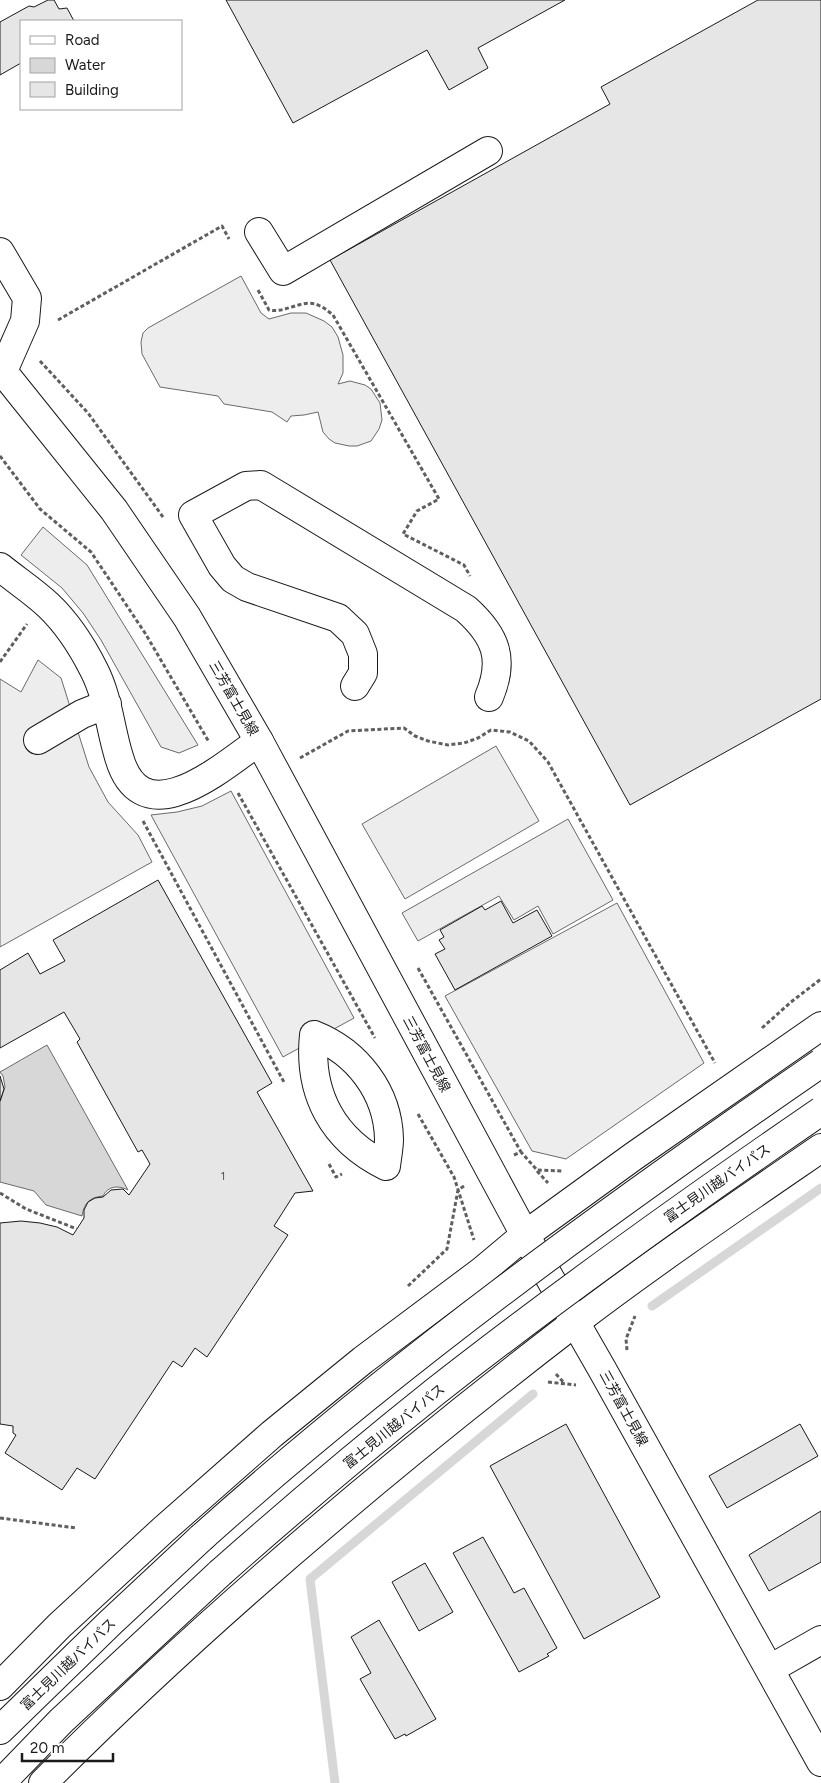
<svg xmlns="http://www.w3.org/2000/svg" width="821" height="1783" font-family="Figtree,'Noto Sans JP',sans-serif">
  <style>
    .built { fill: #ededed; stroke: #6a6a6a }
    .water { fill: #d7d7d7; stroke: #6a6a6a }
    .lines { fill: none; stroke-linecap: round; stroke-linejoin: round }
    .stream { stroke: #d7d7d7; stroke-width: 9 }
    .building { fill: #e6e6e6; stroke: #1a1a1a }
    .minor-casing { stroke: #1a1a1a; stroke-width: 30 }
    .major-casing { stroke: #1a1a1a; stroke-width: 30 }
    .highway-casing { stroke: #1a1a1a; stroke-width: 30 }
    .path { stroke: #5f5f5f; stroke-width: 3; stroke-dasharray: 4 2.5; stroke-linecap: butt }
    .minor { stroke: #fff; stroke-width: 28 }
    .major { stroke: #fff; stroke-width: 28 }
    .highway { stroke: #fff; stroke-width: 28 }
    .highway-bridge-casing { stroke: #1a1a1a; stroke-width: 30; stroke-linecap: butt }
    .highway-bridge { stroke: #fff; stroke-width: 28 }
    .labels { text-anchor: middle; stroke-width: 4; stroke-linejoin: round; paint-order: stroke }
    .number-label { font-size: 11px; fill: #4d4d4d }
    .street-label { font-size: 14px; fill: #1a1a1a; stroke: #fff }
  </style>
  <rect width="100%" height="100%" fill="#fff"/>
  <path class="built" d="M241,276l20,37 8,6 22,-6h15l18,8 8,6 6,10 5,18v18l-5,11 12,-3 15,4 6,4 9,14 2,17 -3,9 -8,12 -14,5h-8l-14,-3 -6,-4 -6,-7 -5,-20 -14,3 -13,1 -4,6 -15,-10 -48,-8 -6,-8 -58,-9 -18,-33 -1,-12 2,-9 5,-5z
    M43,527l44,38 111,180 -19,8 -18,-6 -60,-107 -18,-27 -21,-25 -41,-33z
    M38,660l23,18 28,89 19,35 30,33 14,27 -152,85v-268l21,13z
    M496,746l43,75 -134,78 -43,-75z
    M231,791l123,227 -71,39 -132,-242 26,-3 25,-6z
    M568,819l45,81 -60,34 -15,-28 -24,14 -15,-24 -81,45 -16,-28z
    M617,903l87,160 -138,96 -34,-8 -87,-155z"/>
  <path class="water" d="M47,1045l81,145c-10,-5 -20,-4 -25,6 -13,1 -19,7 -21,20l-36,-11 -12,-14 -34,-9v-80l5,-15 -2,-11 -3,-4z"/>
  <g class="lines">
    <path class="stream" d="M652,1306l169,-118
      M335,1783l-25,-204 223,-185"/>
  </g>
  <path class="building" d="M48,0h6l5,9 8,-1 7,13h-53v42l-21,12v-53l29,-16 5,1z
    M226,0h339l-87,48 10,20 -39,22 -22,-40 -134,73z
    M758,0h63v699l-191,106 -300,-545 280,-156 -9,-17z
    M158,880l114,203 -15,9 56,99 -18,2 -21,33 14,9 -81,122 -12,-9 -13,19 -9,-6 -78,118 -18,-11 -15,22 -57,-37 11,-18 -3,-2v-7l-13,-2v-201l21,-2 19,2 17,4 16,8 11,-17v-8l4,-8 7,-4 8,-1 8,-7 12,-1 6,6 21,-31 -8,-14 -4,2 -61,-110 3,-3 -16,-27 -64,36v-78l28,-17 12,21 25,-13 -12,-21z
    M501,901l12,22 24,-13 15,26 -97,54 -20,-36 10,-5 -6,-9 5,-3 -4,-7 42,-24 3,4z
    M0,1076l4,13 -4,12z
    M566,1424l94,173 -76,42 -94,-173z
    M800,1424l18,32 -91,52 -18,-32z
    M821,1511v51l-52,29 -20,-36z
    M483,1537l31,56 10,-5 33,60 -10,6 2,2 -30,16 -66,-119z
    M425,1563l28,49 -34,19 -27,-49z
    M379,1620l57,99 -30,17 -1,-2 -10,5 -35,-60 11,-6 -20,-36z"/>
  <g class="lines">
    <defs>
      <path id="minor" d="M259,232l24,39 205,-120
        M0,252l27,46 -2,23 -22,50
        M0,567c16,13 33,24 48,38 19,18 34,41 46,65 14,27 16,58 25,87 23,80 101,12 140,-16
        M355,686l8,-13v-19l-8,-20 -17,-16 -91,-31 -14,-8 -11,-13 -29,-51 53,-29 15,-1 205,124c30,27 39,50 23,88
        M38,740l44,-26 25,-10
        M314,1035c43,17 74,57 75,104 0,9 -2,18 -3,27 -53,-26 -78,-72 -72,-131z
        M770,1669l51,-29"/>
      <path id="major" d="M0,368l114,142 73,107 72,124 266,494 77,134 219,393"/>
      <path id="highway" d="M0,1686l59,-60 104,-96 109,-96 91,-74 119,-89 43,-36 109,-79 187,-130
        M0,1730l111,-108 90,-84
        M1,1783l60,-62 159,-148
        M43,1783c165,-166 345,-317 531,-460 80,-61 164,-118 247,-175"/>
    </defs>
    <use href="#minor" class="minor-casing"/>
    <use href="#major" class="major-casing"/>
    <use href="#highway" class="highway-casing"/>
    <path class="path" d="M258,290l11,20c17,4 34,-13 51,-4 5,2 9,6 13,9l106,184 -22,12 -14,23 61,31 6,11
      M58,320l164,-94 7,13
      M40,361l48,52 75,104
      M0,456l40,53 51,43 54,81 64,109
      M0,662l27,-38
      M300,758l48,-27 56,-3 11,8 13,5 20,4 16,-2 14,-5 13,-8 19,2 19,9 19,21 167,301
      M238,793l137,245
      M143,821l142,263
      M418,968l103,184
      M762,1028l29,-26 30,-23
      M418,1114l36,63 20,63
      M514,1155l7,-3 16,18 25,1
      M329,1164l7,13 6,-3
      M537,1171l11,12
      M0,1193l26,16 51,20
      M408,1286l39,-37 11,-59 6,-4
      M627,1350l-1,-11 9,-23
      M556,1374l8,9
      M548,1382l28,3
      M0,1518l76,10"/>
    <use href="#minor" class="minor"/>
    <use href="#major" class="major"/>
    <use href="#highway" class="highway"/>
    <defs>
      <path id="highway-bridge" d="M201,1538c194,-174 405,-327 620,-475
        M220,1573c70,-62 142,-123 216,-182 125,-98 254,-190 385,-280"/>
    </defs>
    <use href="#highway-bridge" class="highway-bridge-casing"/>
    <use href="#highway-bridge" class="highway-bridge"/>
  </g>
  <g class="labels">
    <g class="number-label">
      <text x="223" y="1180">1</text>
    </g>
    <g class="street-label">
      <text transform="translate(234 698) rotate(60)" y="5">三芳富士見線</text>
      <text transform="translate(427 1054) rotate(62)" y="5">三芳富士見線</text>
      <text transform="translate(717 1183) rotate(-35)" y="5">富士見川越バイパス</text>
      <text transform="translate(624 1408) rotate(61)" y="5">三芳富士見線</text>
      <text transform="translate(394 1426) rotate(-39)" y="5">富士見川越バイパス</text>
      <text transform="translate(68 1664) rotate(-44)" y="5">富士見川越バイパス</text>
    </g>
  </g>
  <rect x="20" y="20" width="162" height="90" fill="#ffffff" stroke="#a3a3a3"/>
  <rect x="30" y="36" width="25" height="8" fill="#ffffff" stroke="#a3a3a3"/>
  <text x="65" y="45" font-size="15" fill="#1a1a1a">Road</text>
  <rect x="30" y="58" width="25" height="15" fill="#d7d7d7" stroke="#a3a3a3"/>
  <text x="65" y="70" font-size="15" fill="#1a1a1a">Water</text>
  <rect x="30" y="82" width="25" height="15" fill="#e6e6e6" stroke="#a3a3a3"/>
  <text x="65" y="95" font-size="15" fill="#1a1a1a">Building</text>
  <path d="M22 1753v8h91v-8" fill="none" stroke="#1a1a1a" stroke-width="2.5"/>
  <text x="30" y="1753" font-size="15" fill="#1a1a1a" stroke="#ffffff" stroke-width="4" paint-order="stroke">20 m</text>
</svg>
